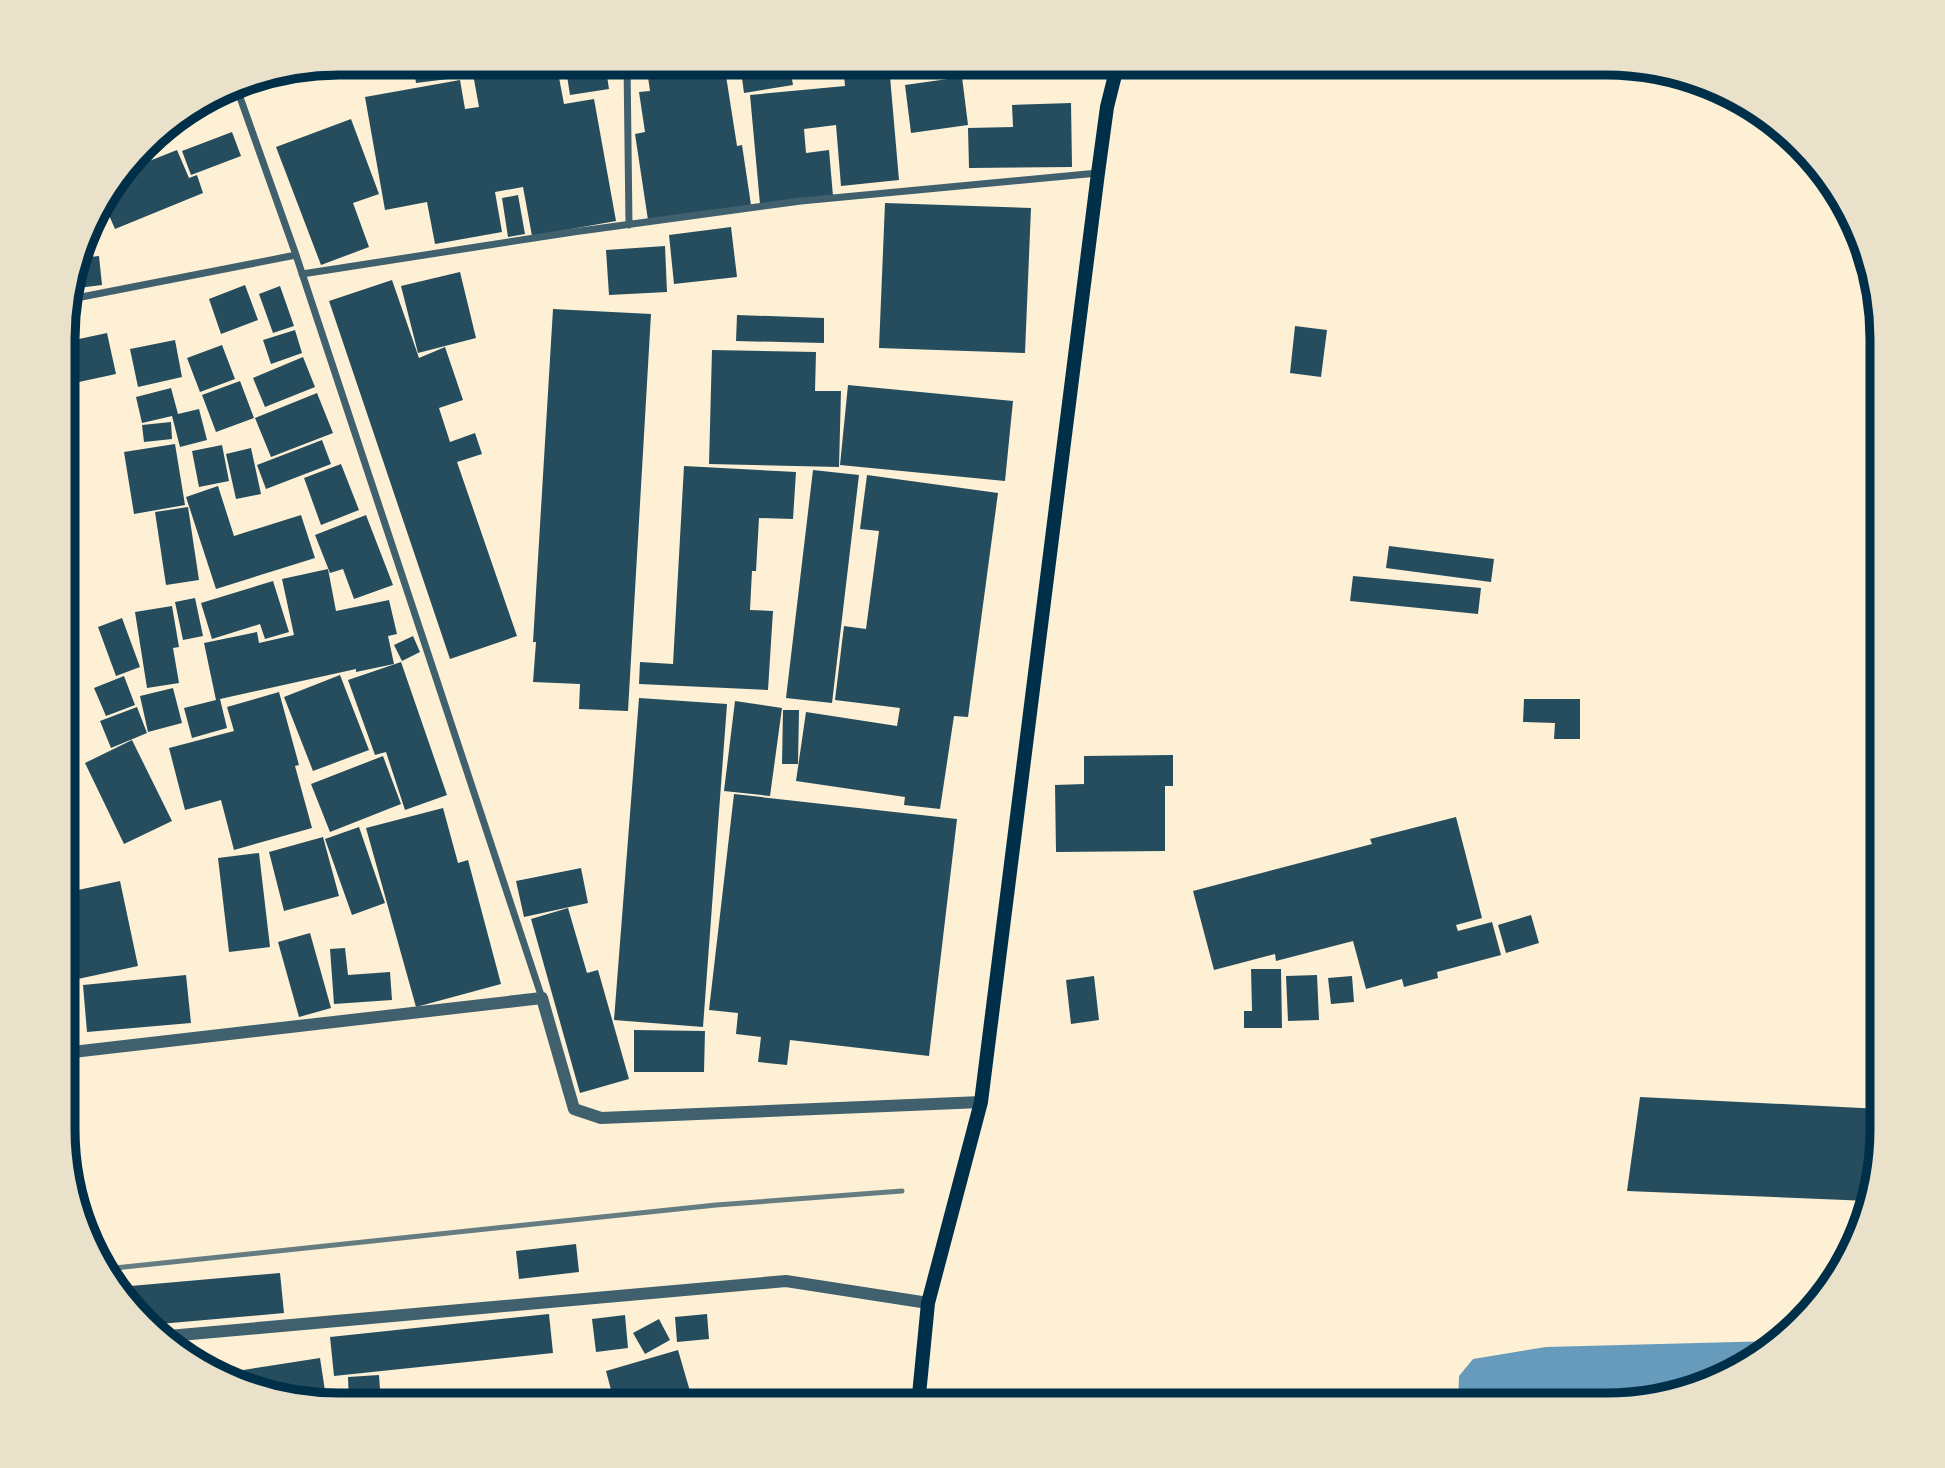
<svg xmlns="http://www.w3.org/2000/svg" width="1945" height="1468" font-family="'Libre Baskerville',serif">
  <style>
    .water { fill: #669bbc }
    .building { fill: #264d5e }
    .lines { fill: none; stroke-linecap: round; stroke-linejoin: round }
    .minor { stroke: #3f606c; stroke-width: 7 }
    .tertiary { stroke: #3f606c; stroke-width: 12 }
    .secondary { stroke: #003049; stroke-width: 14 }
    .rail { stroke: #657d81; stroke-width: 5 }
    .rim { fill: none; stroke: #003049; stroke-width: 9 }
  </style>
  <rect width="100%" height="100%" fill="#fdf0d5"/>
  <path class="water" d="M1774,1341l-46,36 -122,28h-148l1,-29 14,-17 73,-12z"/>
  <path class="building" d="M413,63h49l2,14 -48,6z
    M471,63h61l2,8 23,-4 7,37 30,-5 22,122 -84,15 -9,-49 -28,5 7,40 -67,12 -8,-42 -42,8 -20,-113 95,-17 5,29 14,-2z
    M565,63h40l4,26 -39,6z
    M646,63h78l13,83 5,-1 9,60 -103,15 -13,-86 10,-2 -6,-40 11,-1z
    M740,63h49l4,22 -49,8z
    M799,63h68v4l22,-2 10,115 -58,6 -5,-61 -32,4 2,24 23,-3 4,46 -73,8 -10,-109 95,-9 -1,-11 -43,4z
    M902,63h60v10l-58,4z
    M962,77l6,48 -57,8 -6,-48z
    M1071,103l1,64 -103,1 -1,-40 45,-1 -1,-22z
    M351,119l28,75 -26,9 16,44 -48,18 -45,-118z
    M232,132l9,24 -50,19 -9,-24z
    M177,150l12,28 8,-3 6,18 -88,36 -13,-30 22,-28z
    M518,195l7,39 -17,3 -6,-39z
    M885,203l146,5 -6,145 -146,-5z
    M731,227l6,50 -63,7 -5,-49z
    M665,246l2,46 -58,3 -3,-45z
    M99,256l3,29 -32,4 11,-31z
    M460,272l16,66 -58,15 -17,-67z
    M392,280l27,78 26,-11 18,53 -24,8 11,34 25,-9 7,21 -25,8 60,174 -67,23 -121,-358z
    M245,285l13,35 -37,14 -12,-35z
    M280,286l14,40 -21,7 -14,-39z
    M553,309l98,5 -23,397 -49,-2 1,-25 -47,-2 3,-40h-3z
    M737,315l87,3v25l-88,-2z
    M1295,326l32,4 -6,47 -31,-4z
    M295,330l7,23 -31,11 -8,-24z
    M107,333l9,41 -51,11v-43z
    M175,340l7,37 -44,10 -8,-38z
    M222,345l13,34 -35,13 -13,-34z
    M712,350l104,2 -1,39h26l-2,76 -130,-3z
    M303,357l12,30 -50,20 -12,-29z
    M240,381l14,37 -38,14 -14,-37z
    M848,385l165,16 -8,80 -165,-16z
    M171,388l7,26 21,-5 8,31 -27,7 -8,-31 -30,7 -6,-26z
    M317,393l16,40 -62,24 -16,-39z
    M171,422l1,17 -28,3 -2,-17z
    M322,440l9,24 -65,25 -9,-24z
    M175,444l10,61 -51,9 -10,-62z
    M222,445l7,36 -30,6 -7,-36z
    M251,448l10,46 -25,5 -10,-45z
    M341,464l18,46 -38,15 -17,-47z
    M684,466l112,6 -3,47 -34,-1 -3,53h-4l-2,39 23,1 -5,79 -129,-6 1,-22 33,2z
    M813,470l46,5 -27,228 -46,-5z
    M867,475l131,18 -30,224 -14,-1 -14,93 -36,-4 1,-8 -109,-16 10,-69 91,14 3,-18 -65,-8 9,-74 22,3 13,-98 -19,-2z
    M218,486l16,50 67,-21 14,43 -99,31 -30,-92z
    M188,507l11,73 -33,5 -11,-73z
    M366,515l27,70 -39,14 -11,-30 -13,4 -15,-38z
    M1389,546l105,13 -3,23 -105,-14z
    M328,569l8,42 53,-11 8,34 -9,2 6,28 -38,8v-3l-136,30 7,29 -35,10 -8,-30 32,-8 -12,-57 53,-11 2,11 35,-8 -12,-56z
    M1353,576l128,12 -3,26 -128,-13z
    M273,581l16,51 -24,7 -5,-15 -48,15 -11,-36z
    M195,598l8,38 -20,4 -8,-38z
    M172,606l7,41 -6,1 6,35 -32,5 -12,-76z
    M122,618l18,49 -24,9 -18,-49z
    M413,636l7,16 -18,9 -8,-16z
    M401,662l46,133 -42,15 -19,-58 -11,3 -27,-75z
    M340,675l29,75 -56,21 -29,-74z
    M124,676l11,29 -29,11 -12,-28z
    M173,688l9,35 -34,9 -8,-36z
    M279,692l20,73 -4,1 17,62 -78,22 -13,-50 -36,10 -16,-62 65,-17 -7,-24z
    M639,698l88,6 -24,323 -89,-7z
    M1524,699h56v40h-26l1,-16 -32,-1z
    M735,701l47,7 -12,88 -46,-5z
    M137,707l10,26 -36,15 -11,-27z
    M783,710h16l-1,54h-16z
    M132,740l40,81 -48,23 -39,-81z
    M1173,755v31h-8v65l-109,1 -1,-67 29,-1v-28z
    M383,756l18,48 -71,28 -19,-48z
    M734,794l223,25 -28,237 -139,-16 -3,25 -29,-3 3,-25 -25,-3 2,-21 -29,-3z
    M443,808l15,55 10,-3 33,124 -85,23 -50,-179z
    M1456,817l26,101 -26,7 2,6 34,-9 9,33 -64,17 1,6 -34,9 -2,-8 -36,10 -13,-48 -77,20 -1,-7 -61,16 -21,-79 179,-47 -2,-5z
    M359,827l26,76 -33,12 -27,-76z
    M323,837l16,59 -55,15 -15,-59z
    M259,853l11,94 -41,5 -11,-94z
    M581,868l7,35 -64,14 -8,-36z
    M120,881l18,85 -74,16v-89z
    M568,908l19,65 11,-3 31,109 -49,14 -49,-174z
    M1531,915l8,28 -33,10 -8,-28z
    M310,933l21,75 -32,9 -21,-75z
    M345,948l3,27 42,-3 2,28 -58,4 -4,-55z
    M1251,969h30l1,59h-38v-17h8z
    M186,975l5,48 -104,9 -4,-47z
    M1317,975l2,45 -31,1 -2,-45z
    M1094,976l5,44 -28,4 -5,-44z
    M1352,976l2,26 -23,2 -3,-26z
    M634,1030l71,1 -1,41h-70z
    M1640,1097l241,12v39l-12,53 -242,-10z
    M576,1244l3,28 -60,7 -3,-28z
    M280,1273l4,40 -136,12 -29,-38z
    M549,1314l4,39 -219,23 -4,-39z
    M707,1314l2,25 -32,3 -2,-25z
    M625,1315l3,33 -32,4 -4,-33z
    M659,1319l11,21 -25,14 -12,-21z
    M678,1350l16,55h-79l-9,-34z
    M320,1358l7,46 -93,-20 -17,-10z
    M379,1375l2,29h-32l-1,-27z"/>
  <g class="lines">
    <path class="minor" d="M627,63l2,162
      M236,86l60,169 246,743
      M302,274l271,-42 228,-31 297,-28
      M66,300l230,-45"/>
    <path class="tertiary" d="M64,1053l478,-55 32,111 27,9 380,-16
      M157,1337l629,-56 142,22"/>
    <path class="secondary" d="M918,1405l10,-102 53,-201 117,-929 9,-66 11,-44"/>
    <path class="rail" d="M105,1269l611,-64 186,-14"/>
  </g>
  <path d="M0 0H1945V1468H0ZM339 75H1606A264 264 0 0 1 1870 339V1129A264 264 0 0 1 1606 1393H339A264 264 0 0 1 75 1129V339A264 264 0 0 1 339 75Z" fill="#e9e1ca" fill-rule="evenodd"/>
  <path class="rim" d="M339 75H1606A264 264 0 0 1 1870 339V1129A264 264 0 0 1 1606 1393H339A264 264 0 0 1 75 1129V339A264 264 0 0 1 339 75Z"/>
</svg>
